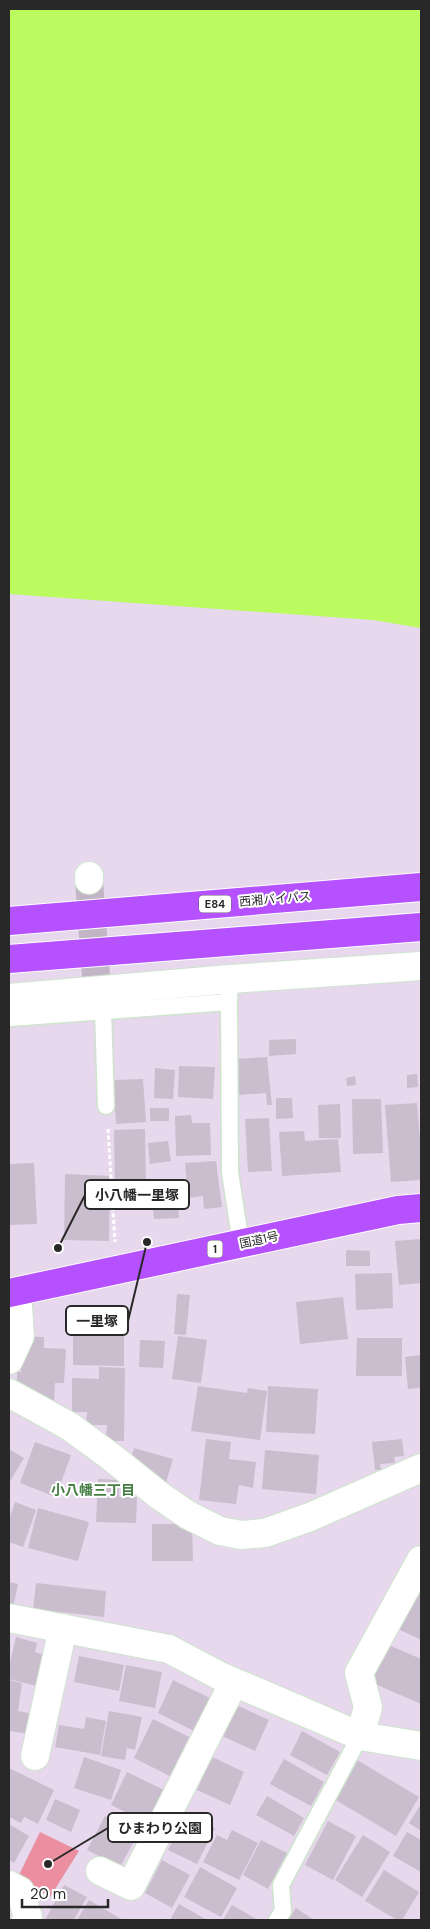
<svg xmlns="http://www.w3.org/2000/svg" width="430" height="1929" font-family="'DM Sans','Noto Sans JP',sans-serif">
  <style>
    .green { fill: #ea8ea0 }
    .water { fill: #bbfb5f }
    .building { fill: #cabdce }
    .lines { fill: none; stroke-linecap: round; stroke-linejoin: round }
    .street-tunnel { stroke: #c1b5c6; stroke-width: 28; stroke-dasharray: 28 14; stroke-linecap: butt }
    .lane-casing { stroke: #cee4cd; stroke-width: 19 }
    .street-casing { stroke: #cee4cd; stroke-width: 30 }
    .highway-casing { stroke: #fff; stroke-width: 30 }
    .path { stroke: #fff; stroke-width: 3; stroke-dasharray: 4 2.5; stroke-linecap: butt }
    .lane { stroke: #fff; stroke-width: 16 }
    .street { stroke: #fff; stroke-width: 28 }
    .highway { stroke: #b551ff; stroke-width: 28 }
    .labels { text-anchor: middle; stroke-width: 4; stroke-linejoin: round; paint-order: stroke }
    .shield { fill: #fff; stroke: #686868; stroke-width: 1 }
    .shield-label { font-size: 11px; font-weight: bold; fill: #282828 }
    .street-label { font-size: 12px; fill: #282828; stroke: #fff }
    .neighbourhood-label { font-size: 14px; font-weight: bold; fill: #467e44; stroke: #fff }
    .leader { fill: none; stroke: #282828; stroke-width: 2 }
    .callout-dot { fill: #282828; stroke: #fff; stroke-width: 2 }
    .callout { fill: #fff; stroke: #282828; stroke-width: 2 }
    .callout-label { font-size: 14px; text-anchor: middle; font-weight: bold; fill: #282828 }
  </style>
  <rect width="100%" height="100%" fill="#e7d8ed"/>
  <path class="green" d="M40,1832l39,19 -29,46 -32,-20z"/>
  <path class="water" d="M9,9h412v619l-48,-8 -364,-26z"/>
  <path class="building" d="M296,1039v15l-27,2v-16z
    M267,1057l5,48h-5l-1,-12 -27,2 -3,-36z
    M179,1066l36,1 -2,32 -35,-2z
    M155,1068l20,2 -2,29 -19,-1z
    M417,1074l1,13 -11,1v-13z
    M355,1076l1,9 -9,1 -1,-8z
    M143,1079l3,43 -30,2 -3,-44z
    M276,1098h16l1,20 -17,1z
    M352,1099h29l2,54 -30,1z
    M417,1103l4,48v29l-30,2 -6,-77z
    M340,1104l1,34h-22l-1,-33z
    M150,1108h19v13h-19z
    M191,1115l1,8h18l1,32 -35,1 -1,-40z
    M269,1118l3,53 -24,1 -3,-53z
    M145,1129l1,63 -31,1 -1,-63z
    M304,1131l1,10 33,-2 3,33 -59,4 -3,-44z
    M168,1141l3,20 -21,3 -2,-21z
    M216,1161l6,46 -18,2 -1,-13 -15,2 -3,-35z
    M34,1163l3,61 -28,1v-61z
    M65,1174l45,2 -1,65 -45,-1z
    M176,1180l3,38 -25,1 -4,-37z
    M421,1239v44l-22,2 -4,-44z
    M346,1250l24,1v15h-24z
    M392,1273l1,35 -37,2 -1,-36z
    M177,1294l13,1 -4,40 -12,-1z
    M343,1297l5,42 -48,5 -4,-42z
    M73,1321l51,1v44l-51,-1z
    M22,1336l22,1v11l22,1 -2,34h-9l-1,19 -20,-1v-11l-17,-1v-17h4z
    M178,1336l29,4 -6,43 -29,-4z
    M357,1338h45v38h-46z
    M140,1340l25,1 -2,27 -24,-1z
    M421,1355v33l-13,1 -3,-32z
    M99,1367l26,1 -1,73h-18l1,-16h-21l1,-13h-15v-34l27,1z
    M198,1386l49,7 1,-5 19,3 -7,49 -69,-9z
    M268,1386l50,3 -3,45 -49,-2z
    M206,1439l25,3 -2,17 27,3 -3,26 -14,-3 -3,19 -37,-4z
    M402,1439l2,17 -10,1 1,6 -15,1 1,6h-6l-3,-28z
    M35,1442l36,13 -15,42 -36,-14z
    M134,1448l39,11 -8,27 -36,-20z
    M9,1449l15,9 -15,25z
    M265,1450l54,5 -3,39 -54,-5z
    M98,1479l21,1v17h18l-1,26 -40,-1z
    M15,1502l21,8 -13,37 -14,-5v-22z
    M38,1508l51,14 -11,39 -50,-13z
    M152,1524h40l1,37h-41z
    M9,1582l9,2 -5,24 -4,-1z
    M36,1583l70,8 -2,26 -71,-8z
    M410,1588l11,6v46l-29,-14z
    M16,1637l21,6 -2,9 9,3 1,33 -36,-9v-12z
    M384,1643l37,16v45l-53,-23z
    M79,1656l45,9 -5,26 -45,-9z
    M126,1665l36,7 -7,36 -36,-7z
    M9,1680l13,3 -4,28 15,3 -3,20 -21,-3z
    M173,1680l39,19 -16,33 -38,-19z
    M236,1705l33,15 -14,31 -33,-15z
    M109,1711l33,6 -7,33 -8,-2 -2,12 -24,-4z
    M86,1717l20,4 -6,34 -45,-8 4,-22 25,4z
    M153,1719l36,18 -19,39 -36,-18z
    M302,1731l38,21 -13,23 -37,-20z
    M84,1757l37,13 -10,30 -37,-12z
    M212,1757l32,15 -14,33 -33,-15z
    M284,1759l40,23 -13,24 -41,-22z
    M357,1760l62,37 -23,39 -62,-37z
    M9,1768l45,22 -16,34 -14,-7 -3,6 -12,-6z
    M127,1772l37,18 -16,33 -37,-18z
    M267,1796l37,22 -10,18 -38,-21z
    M55,1799l25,11 -9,22 -25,-12z
    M421,1804v27l-12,-8z
    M186,1814l29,14 -18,36 -29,-14z
    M105,1816l33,18 -18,33 -33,-17z
    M328,1821l28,15 -23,44 -28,-15z
    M9,1824l20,12 -15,27 -5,-3z
    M232,1830l26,13 -19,37 -36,-18 14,-27 10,5z
    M407,1832l14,8v32l-28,-16z
    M363,1835l27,17 -28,45 -27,-17z
    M261,1840l26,13 -19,36 -25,-14z
    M162,1860l28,15 -18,33 -27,-15z
    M200,1867l37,21 -16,29 -37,-20z
    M384,1870l35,22 -17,28h-5l-32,-19z
    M64,1885l23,12 -13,23h-29z
    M89,1900l32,19 -1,1h-43z
    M179,1904l28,16h-37z
    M232,1905l26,15h-35z
    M296,1908l18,12h-26z"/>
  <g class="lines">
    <path class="street-tunnel" d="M89,880l7,96"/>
    <defs>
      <path id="lane" d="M229,1002l1,170 11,72
        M103,1010l3,96
        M9,1016l1,2 219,-16 1,-23
        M277,1920l6,-9 -2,-26 79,-149"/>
      <path id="street" d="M89,876v4
        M9,998l221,-19 191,-13
        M9,1360l11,-24 -3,-44
        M9,1393l60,33 41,30 50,40 28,19 32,16 21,4 24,-2 45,-16 111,-49
        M9,1618l160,31 51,27 140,60 61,10
        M360,1736l8,-29 -9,-34 62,-113
        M35,1756l28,-128
        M100,1871l31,15 103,-204
        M9,1885l11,6 8,26 -2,3"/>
      <path id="highway" d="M9,921l412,-34
        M9,959l412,-32
        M9,1293l389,-83 23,-2"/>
    </defs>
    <use href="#lane" class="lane-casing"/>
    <use href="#street" class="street-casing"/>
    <use href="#highway" class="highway-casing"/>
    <path class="path" d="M108,1129l7,113"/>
    <use href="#lane" class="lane"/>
    <use href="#street" class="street"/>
    <use href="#highway" class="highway"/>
  </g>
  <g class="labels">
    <g class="shield">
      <rect x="199" y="895.5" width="32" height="17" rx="4"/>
      <rect x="207.5" y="1240.5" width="15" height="17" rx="4"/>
    </g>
    <g class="shield-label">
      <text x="215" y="908">E84</text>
      <text x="215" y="1253">1</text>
    </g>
    <g class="street-label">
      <text transform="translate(275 899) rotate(-5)" y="4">西湘バイパス</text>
      <text transform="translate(259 1240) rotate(-12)" y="4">国道1号</text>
    </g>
    <g class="neighbourhood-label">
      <text x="93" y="1495">小八幡三丁目</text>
    </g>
  </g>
  <path class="leader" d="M58 1248L85 1195M147 1242L128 1321M48 1864L108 1828"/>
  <g class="callout-dot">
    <circle cx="58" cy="1248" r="5"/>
    <circle cx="147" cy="1242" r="5"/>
    <circle cx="48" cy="1864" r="5"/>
  </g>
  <g class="callout">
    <rect x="85" y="1180" width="104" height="29" rx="5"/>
    <rect x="66" y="1306" width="62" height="29" rx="5"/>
    <rect x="108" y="1813" width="104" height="29" rx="5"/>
  </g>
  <g class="callout-label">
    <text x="137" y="1200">小八幡一里塚</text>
    <text x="97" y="1326">一里塚</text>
    <text x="160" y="1833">ひまわり公園</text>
  </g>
  <rect width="430" height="1929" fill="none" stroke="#282828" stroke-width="20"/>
  <path d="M22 1899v8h86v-8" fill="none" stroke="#282828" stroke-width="2.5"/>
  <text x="30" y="1899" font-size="15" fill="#282828" stroke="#ffffff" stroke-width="4" paint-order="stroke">20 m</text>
</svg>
